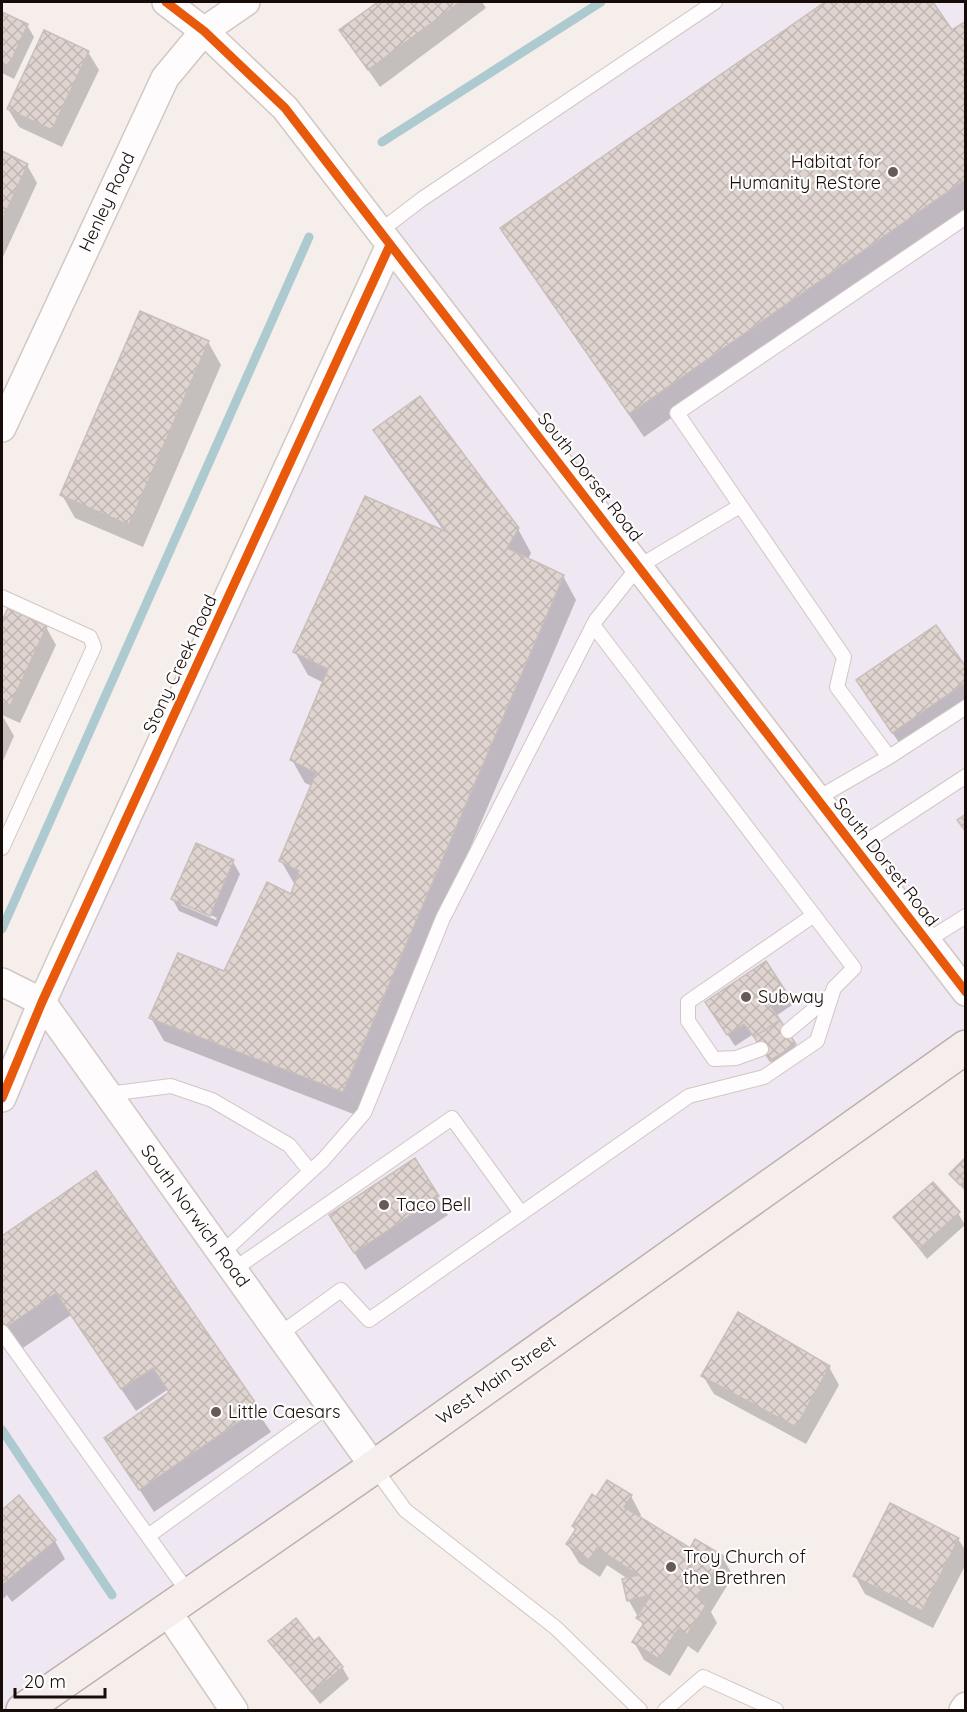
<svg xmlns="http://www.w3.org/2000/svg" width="967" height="1712" font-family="Quicksand,sans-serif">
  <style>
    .commercial { fill: #efe7f2 }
    .shadow { fill: #0003; fill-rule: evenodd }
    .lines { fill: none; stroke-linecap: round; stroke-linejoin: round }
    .stream { stroke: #aecad1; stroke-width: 9 }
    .building { fill: url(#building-cross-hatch); stroke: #c8beba; stroke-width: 1.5 }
    .service-casing { stroke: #d1c7c3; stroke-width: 16 }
    .minor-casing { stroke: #d1c7c3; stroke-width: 30 }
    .primary-casing { stroke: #beb0ac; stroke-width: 36 }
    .service { stroke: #fefcfc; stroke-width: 14 }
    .minor { stroke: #fefcfc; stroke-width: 27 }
    .primary { stroke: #f5eeed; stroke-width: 33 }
    .cycleway-casing { stroke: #fdfdfd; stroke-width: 13 }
    .cycleway { stroke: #e8590c; stroke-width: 9 }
    .poi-dot { fill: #665b57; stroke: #fdfdfd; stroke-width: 2 }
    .labels { text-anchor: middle; stroke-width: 4.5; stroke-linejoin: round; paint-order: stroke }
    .poi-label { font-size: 18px; fill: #180c08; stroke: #fdfdfd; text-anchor: start }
    .street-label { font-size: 18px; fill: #180c08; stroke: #fdfdfd }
  </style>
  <defs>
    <pattern id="building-cross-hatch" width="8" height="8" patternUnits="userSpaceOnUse" patternTransform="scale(1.5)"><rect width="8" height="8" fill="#dfd4d0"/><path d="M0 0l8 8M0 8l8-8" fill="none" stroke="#bfb5b1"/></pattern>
  </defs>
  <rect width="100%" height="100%" fill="#f6eeeb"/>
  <path class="commercial" d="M717,2h248v1045l-942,663h-21v-612l388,-853 -10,-14z"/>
  <path class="shadow" d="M380,2h102l4,6 -106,79 -39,-56z
    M828,2h103l21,30 14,-10v190l-322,225 -142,-208z
    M2,14l25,11 7,12 -20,42 -12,-6z
    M88,52l11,18 -37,77 -43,-20 -11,-18z
    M2,153l25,12 10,18 -35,76z
    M208,342l13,23 -78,182 -68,-29 -13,-23z
    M375,430l143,99 13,24 -3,6 35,17 13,24 -220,515 -192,-74 -13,-23 74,-45 66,-77 4,-11 -14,-24 31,-75 -7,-3 -13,-23 32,-77 -16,-8 -13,-23 151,-118 -58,-81z
    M9,610l37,17 10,18 -36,78 -18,-8 12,21 -12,27v-138z
    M966,670v37l-62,43 -35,-52z
    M233,862l7,12 -23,53 -38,-16 -7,-13zM181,901l36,17 -1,2 -35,-15z
    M785,993l7,12 -16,11 22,34 -24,16 -22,-31 -17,11 -21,-32z
    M966,1159v29l-2,2 -13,-16z
    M414,1160l34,55 -83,55 -23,-37z
    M96,1173l175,259 -117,80 -48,-74 64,-44 -3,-4 -31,21 -65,-96 -51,35 -18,-26v-86z
    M958,1213l7,12 -38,34 -32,-41z
    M829,1367l10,18 -33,59 -92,-50 -11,-18z
    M631,1496l10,19 -2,3 51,32 33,8 10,18 -22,36 6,11 -19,30 -10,-7 -18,30 -26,-16 -10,-18 10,-15 -15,-26 -5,-21 4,-1 -21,-14 -7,12 -21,-14 -11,-18 8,-13 -3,-6 23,-27z
    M19,1497l36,44 10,18 -53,43 -5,-7 -5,5v-88z
    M958,1539l8,12v13l-33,64 -68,-34 -10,-18z
    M270,1641l44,2 28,24 7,12 -29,25z"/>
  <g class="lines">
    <path class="stream" d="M382,142l219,-140
      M2,929l307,-692
      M2,1430l110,165"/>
  </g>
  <path class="building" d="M378,2h82l-92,68 -29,-40z
    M825,2h108l19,28 14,-9v158l-337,235 -129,-186z
    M2,12l26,12 -20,44 -6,-3z
    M44,30l45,21 -37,79 -45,-21z
    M2,151l26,13 -26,56z
    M140,311l69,30 -80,184 -69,-30z
    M420,396l99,132 -12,20 57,27 -221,517 -194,-74 29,-65 46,18 43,-89 24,12 8,-23 -20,-10 37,-88 -26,-13 38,-91 -35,-17 72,-156 82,36 -74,-102z
    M8,608l39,18 -37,80 -8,-4v-81z
    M936,625l30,42v15l-74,51 -36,-53z
    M966,814v18l-9,-12z
    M196,843l38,17 -24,56 -39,-17z
    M766,961l21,32 -18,11 11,16 -26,17 -10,-13 -17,11 -22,-33z
    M780,1020l16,24 -26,17 -16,-24z
    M966,1157v23l-6,5 -11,-11z
    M415,1158l24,38 -85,57 -25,-38z
    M96,1171l163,237 -120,82 -35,-52 65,-46 -16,-24 -32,21 -65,-96 -51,35 -3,-6v-86z
    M933,1182l27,30 -40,36 -27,-31z
    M738,1312l92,54 -34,61 -95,-51z
    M607,1480l25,15 -8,12 66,41 5,-9 29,17 -26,41 9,7 -20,31 -9,-6 -19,30 -27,-17 12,-19 -8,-5 15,-23 -24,6 -5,-22 16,-4 -41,-27 -8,12 -23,-16 10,-15 -4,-3 20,-32 4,3z
    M19,1495l37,45 -54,45v-75z
    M890,1503l69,35 -37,73 -69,-35z
    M296,1618l18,23 5,-4 24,30 -31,26 -44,-52z"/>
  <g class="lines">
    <defs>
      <path id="service" d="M380,231l42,-32 293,-197
        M2,597l88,40 4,10 -92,201
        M889,757l77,-50
        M816,799l73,-42 -52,-70 7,-30 -167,-244 289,-196
        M855,849l111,-73
        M926,941l40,-25
        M788,1031l44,-37
        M761,1049l-25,9 -22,1 -26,-38v-19l126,-87
        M108,1094l63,-8 41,14 77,45 21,26
        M222,1253l101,-93 41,-47 79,-195 153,-298 42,-53 102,-61
        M233,1270l219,-152 69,95
        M2,1332l188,263
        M280,1334l61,-44 28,30 320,-224 75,-19 53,-36 17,-53 20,-20 -261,-343
        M374,1467l31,43 151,118 84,82
        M148,1536l182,-131
        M665,1710l38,-33 73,33"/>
      <path id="minor" d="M166,2l38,29 81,77 681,884
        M2,428l163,-350 39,-47 42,-29
        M2,982l40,20 332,465
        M2,1098l40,-96 348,-757
        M167,1611l67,99
        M963,1710l3,-4"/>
      <path id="primary" d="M23,1710l351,-243 592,-420"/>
    </defs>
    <use href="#service" class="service-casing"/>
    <use href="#minor" class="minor-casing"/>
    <use href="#primary" class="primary-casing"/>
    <use href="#service" class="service"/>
    <use href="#minor" class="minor"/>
    <use href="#primary" class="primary"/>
    <defs>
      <path id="cycleway" d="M166,2l38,29 81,77 681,884
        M2,1098l40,-96 348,-757"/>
    </defs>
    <use href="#cycleway" class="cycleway-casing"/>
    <use href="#cycleway" class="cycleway"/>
  </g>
  <g class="poi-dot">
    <circle cx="893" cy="172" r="6"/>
    <circle cx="746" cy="997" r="6"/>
    <circle cx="384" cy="1205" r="6"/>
    <circle cx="216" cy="1412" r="6"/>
    <circle cx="671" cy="1567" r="6"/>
  </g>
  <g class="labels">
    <g class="poi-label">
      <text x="881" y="168" text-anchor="end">Habitat for<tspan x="881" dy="21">Humanity ReStore</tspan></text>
      <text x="758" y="1003">Subway</text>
      <text x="396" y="1211">Taco Bell</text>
      <text x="228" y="1418">Little Caesars</text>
      <text x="683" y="1563">Troy Church of<tspan x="683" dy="21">the Brethren</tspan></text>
    </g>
    <g class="street-label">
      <text transform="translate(107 202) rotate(-65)" y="6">Henley Road</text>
      <text transform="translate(590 477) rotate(52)" y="6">South Dorset Road</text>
      <text transform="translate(180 664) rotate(-65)" y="6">Stony Creek Road</text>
      <text transform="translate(886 862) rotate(52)" y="6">South Dorset Road</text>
      <text transform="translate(195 1216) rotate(54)" y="6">South Norwich Road</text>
      <text transform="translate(496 1380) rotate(-35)" y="6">West Main Street</text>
    </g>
  </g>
  <rect width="967" height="1712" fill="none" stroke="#180c08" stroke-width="6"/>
  <path d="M15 1688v9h90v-9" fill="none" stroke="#180c08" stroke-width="3"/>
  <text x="24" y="1688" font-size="18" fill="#180c08" stroke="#fdfdfd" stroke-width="4.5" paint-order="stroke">20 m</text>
</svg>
